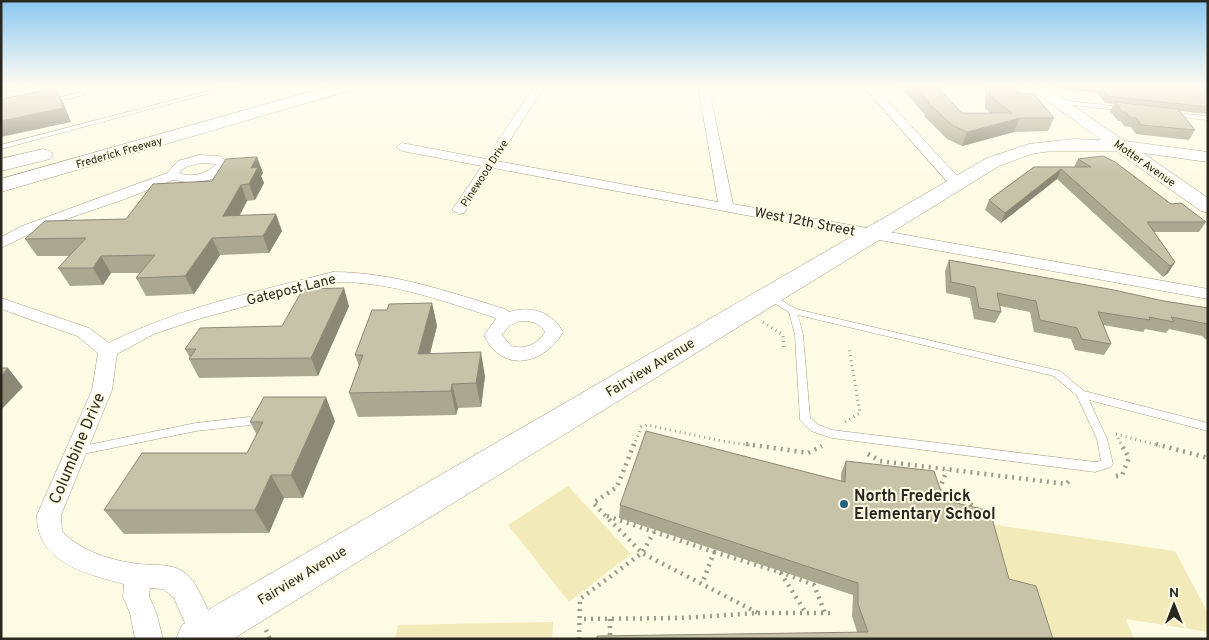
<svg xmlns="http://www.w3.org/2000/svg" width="1209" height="640" font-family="Overpass,sans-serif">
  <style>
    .green { fill: #f2eab8 }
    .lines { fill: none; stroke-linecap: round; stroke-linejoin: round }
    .lane-casing { stroke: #a39f85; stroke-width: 1 }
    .street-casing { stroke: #a39f85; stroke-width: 1 }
    .secondary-casing { stroke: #a39f85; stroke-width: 1 }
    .highway-casing { stroke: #a39f85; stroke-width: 1 }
    .path-far1 { stroke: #9d9a8a; stroke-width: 3; stroke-dasharray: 1 4; stroke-linecap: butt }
    .path { stroke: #9d9a8a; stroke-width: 4.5; stroke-dasharray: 2 5; stroke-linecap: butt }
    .lane { fill: #fff; fill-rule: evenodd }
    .street { fill: #fff; fill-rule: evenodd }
    .secondary { fill: #fff; fill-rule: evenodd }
    .highway { fill: #fff; fill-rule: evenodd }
    .wall { fill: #aba890 }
    .shaded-wall { fill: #8b8876 }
    .building { fill: #c7c3a8; stroke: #8b8876 }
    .poi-dot { fill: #26637a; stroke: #fefbe5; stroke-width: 2 }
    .labels { text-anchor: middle; stroke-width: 4; stroke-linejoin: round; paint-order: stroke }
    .far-street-label { font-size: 11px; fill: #2a281e; stroke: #fefbe5 }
    .street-label { font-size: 14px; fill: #2a281e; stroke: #fefbe5 }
    .near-street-label { font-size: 16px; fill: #2a281e; stroke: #fefbe5 }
    .near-poi-label { font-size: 16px; font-weight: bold; fill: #2a281e; stroke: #fefbe5; text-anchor: start }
  </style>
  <rect width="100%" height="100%" fill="#fefbe5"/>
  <path class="green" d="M568,486l63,68 -62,48 -61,-77z
    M981,523l194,28 33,62v19l-82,-13 8,20h-95l-39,-48z
    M553,622l-1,17h-157l3,-14z"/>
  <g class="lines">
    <defs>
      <path id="lane" d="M25,85h11l-35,7v-3z
        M232,85h8l-239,64v-4z
        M83,92l3,2 -1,1 -34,7 -3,-2z
        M1059,100l64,7 3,2 -3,2 -66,-8v-2z
        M1173,113l35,3v4l-37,-4 -1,-1z
        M769,293l27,16 264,62 24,20 124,32v8l-119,-31 18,39 6,25 -2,3 -16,5 -263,-34 -21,-7 -11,-11 -5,-85 -6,-23 -23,-14 -1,-2zM798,315l256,61 23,20 20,43 4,22 -6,1 -263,-32 -13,-5 -9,-7 -7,-83z
        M250,417l4,1 1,3 -1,3 -4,1 -54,6 -118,24 -4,-1 -1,-3 1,-3 4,-1 118,-24z"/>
      <path id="street" d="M535,85h10l-48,76 221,41 -20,-117h10l25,119 475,85v10l-334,-60 -381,-71 -29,45 -5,1 -7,-4 30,-44 -80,-15 -6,-4 6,-4 84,16z
        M862,85h11l88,95 2,3 -2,3h-10z
        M199,155l20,1 10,7 -5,8 -11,8 -20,4 -20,-3 -48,19 -79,27 -45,22v-11l21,-11 145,-53 11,-12zM200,163l16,1c-9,10 -24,14 -37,9l7,-6z
        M333,272c60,0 116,20 172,37l4,3c22,-7 43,0 54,20 -19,33 -61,42 -79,3l12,-16 -3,-2c-53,-17 -104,-36 -159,-35l-139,38 -41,14 -37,20 -5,36 -51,125 1,16c17,20 51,30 77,33 20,2 39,-2 53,16 9,12 20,39 26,53l-3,6h-23l-18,-41 -11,-9 -13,-1 -1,8 7,16 7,27h-28l-5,-26 -7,-16 1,-13c-37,-10 -88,-21 -87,-69l55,-125 6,-37 -21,-17 -76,-27v-11l88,30 20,15c68,-35 150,-52 224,-71zM520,321c11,0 19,1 25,11 -7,12 -20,18 -34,14l-9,-11 7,-9z"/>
      <path id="secondary" d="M1026,85h17l82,56 83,11v10l-65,-9 65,45v15l-7,-2 -85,-60h-65l-20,3 -32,12 -766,473h-57l6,-14 805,-467 42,-14 45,-5 27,1z"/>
      <path id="highway" d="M334,85h26l-2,3 -357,104v-13z
        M43,149l7,2 3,4 -3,4 -49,12v-12z"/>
    </defs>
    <use href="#lane" class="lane-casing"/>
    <use href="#street" class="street-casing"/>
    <use href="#secondary" class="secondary-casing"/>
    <use href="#highway" class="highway-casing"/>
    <path class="path-far1" d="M763,322l20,13 1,15
      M845,422l15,-9 -11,-65
      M1116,434l44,12
      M1118,438l4,8
      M634,446l7,-19 6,-2 75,16 33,5"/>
    <path class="path" d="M634,444l-17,43 -24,16 49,50 12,-21
      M746,444l62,9 14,-7
      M1156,444l52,14
      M868,454l12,7 186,23 5,-5
      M1116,476l6,-1 7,-17 -8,-14
      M939,490l8,-20
      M939,491l20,4 19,15
      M607,516l107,36 -12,32
      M714,552l66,20 26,41
      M780,572l34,13 11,28
      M758,613h77
      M610,619v20
      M266,630l4,9
      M579,639l1,-40 62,-46 116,60 -77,5 -101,1"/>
    <use href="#lane" class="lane"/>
    <use href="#street" class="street"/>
    <use href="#secondary" class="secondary"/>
    <use href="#highway" class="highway"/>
  </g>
  <path class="wall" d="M899,85h36l27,28h28l-5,-4 1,-24h26l6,8 36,25 -6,13 -34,1 -52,14 -15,-7 -23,-23 1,-1z
    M1056,85h125l27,3v26l-29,-3 16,19 -6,10 -53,-6 -5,-7 -7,-1 -3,-5h-3l-8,-10 4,-7 -9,-1 -7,-10 -40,-5z
    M257,157l6,16 -2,3 3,7 -9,17 -8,1 -7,14 42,16 -13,22 -49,2 -26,39 -48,2 -10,-18 4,-5h-29l-8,12 -33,1 -12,-18 12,-12h-33l-12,-17 101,-20 86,-38z
    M1078,159l93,45 35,18 -7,10h-45l21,30 -7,11 -5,4 -106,-98 -56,44 -16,-13 4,-10 45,-33h40z
    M949,260l215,41 44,7v32l-3,-1 -3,-3 -33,-7 -3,4 -21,-4 -2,3 -40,-7 8,19 -7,11 -29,-5 -4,-11 -37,-7 -4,-20 -30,-6 1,6 -6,11 -21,-4 -4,-21 -24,-5 -1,-22z
    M432,303l5,23 -7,27 55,23 -4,31 -23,1 -2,7 -98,2 -9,-24 10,-27 -4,-11 32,-45z
    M349,306l-31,70 -119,2 -10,-19 1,-1 -5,-9 97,-23z
    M335,421l-32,77h-19l-15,35 -145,1 -20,-24 143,-57 10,-18 -7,-13z
    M846,461l98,39 65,79 44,60 -196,-7 -5,-16 1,-21 -234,-77 1,-13 221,-24v-8z"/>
  <path class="shaded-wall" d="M56,88l7,14 8,20 -70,15v-16z
    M1020,118l-6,14 -52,14 5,-14z
    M257,157l6,16 -2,3 3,7 -9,17 -6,-16 2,-16z
    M1061,169l-4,10 -56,44 4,-10z
    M241,185l6,16 -17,32 -7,-17z
    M276,214l6,17 -13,22 -6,-17z
    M212,238l8,17 -26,39 -9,-18z
    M101,256l10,17 -8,12 -10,-17z
    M1175,262l-7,11 -5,4 7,-11z
    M344,288l5,18 -31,70 -7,-18z
    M432,303l5,23 -13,51 -6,-23z
    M481,352l4,24 -4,31 -5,-24z
    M8,368l15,19 -22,23v-34z
    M452,384l6,24 -2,7 -5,-24z
    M326,397l9,24 -32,77 -12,-23z
    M271,475l13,23 -15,35 -14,-23z"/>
  <path class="building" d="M914,85h21l27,28h50l-22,-17v-11h22l6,8 16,1 20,24h-34l-53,14 -15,-7 -24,-22h2z
    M1093,85h88l27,3v19l-100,-11 -7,-10z
    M56,88l7,20 -62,13v-22z
    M1115,102l63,7 17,21 -54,-5 -5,-7 -7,-1 -3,-5h-4z
    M1103,156l12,6 56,42 10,-1 25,19h-59l28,40 -5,4 -109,-97 -56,44 -16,-13 45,-33h57l-13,-8z
    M257,157l-6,11 7,-1 -9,17 -8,1 -18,31 53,-2 -13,22 -51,2 -27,38 -49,2 19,-23 -54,1 -8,12h-35l28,-30 -61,1 20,-18 81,-2 27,-35 59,-3 14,-22z
    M949,260l165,30 50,11 44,7v16l-37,-7 3,5 -25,-5 1,3 -52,-8 13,32 -29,-5 -5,-11 -37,-8 -4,-19 -39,-8 4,19 -22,-4 -4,-21 -24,-5z
    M344,288l-33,70 -122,1 7,-10h-11l15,-21 82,-2 21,-37z
    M432,303l-14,51 63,-2 -5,31 -24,1 -1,7 -102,2 14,-38h-8l17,-45h15l2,-6z
    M1,368h7l-7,8z
    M264,397h62l-35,78h-20l-16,35h-151l38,-57h105l16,-31h-13z
    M646,431l199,51 1,-21 88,10 10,29 46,11 19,68 27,7 17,53h-456v-3l271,-4 -10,-28v-21l-238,-78z"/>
  <linearGradient id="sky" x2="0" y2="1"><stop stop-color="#8bc7f1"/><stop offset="0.49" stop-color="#fffdf3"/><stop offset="1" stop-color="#fffdf3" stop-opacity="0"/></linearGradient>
  <rect width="1209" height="175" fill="url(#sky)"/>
  <circle class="poi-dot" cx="844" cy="504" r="5"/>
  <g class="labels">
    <g class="far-street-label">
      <text transform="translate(119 152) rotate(-16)" y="4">Frederick Freeway</text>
      <text transform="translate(1145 163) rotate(35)" y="4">Motter Avenue</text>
      <text transform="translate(484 173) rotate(-57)" y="4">Pinewood Drive</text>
    </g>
    <g class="street-label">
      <text transform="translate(805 221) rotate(11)" y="5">West 12th Street</text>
      <text transform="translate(291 289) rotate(-14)" y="5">Gatepost Lane</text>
      <text transform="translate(650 367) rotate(-31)" y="5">Fairview Avenue</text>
      <text transform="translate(302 575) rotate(-31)" y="5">Fairview Avenue</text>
    </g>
    <g class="near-street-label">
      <text transform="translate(76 448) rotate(-67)" y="6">Columbine Drive</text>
    </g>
    <g class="near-poi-label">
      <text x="854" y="501">North Frederick<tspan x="854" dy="18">Elementary School</tspan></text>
    </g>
  </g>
  <rect width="1209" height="640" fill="none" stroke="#2a281e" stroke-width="5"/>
  <g transform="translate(1174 605)" stroke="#fefbe5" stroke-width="4" paint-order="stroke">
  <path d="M0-4L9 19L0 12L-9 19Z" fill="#2a281e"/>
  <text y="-8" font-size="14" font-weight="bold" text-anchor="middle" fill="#2a281e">N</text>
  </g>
</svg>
